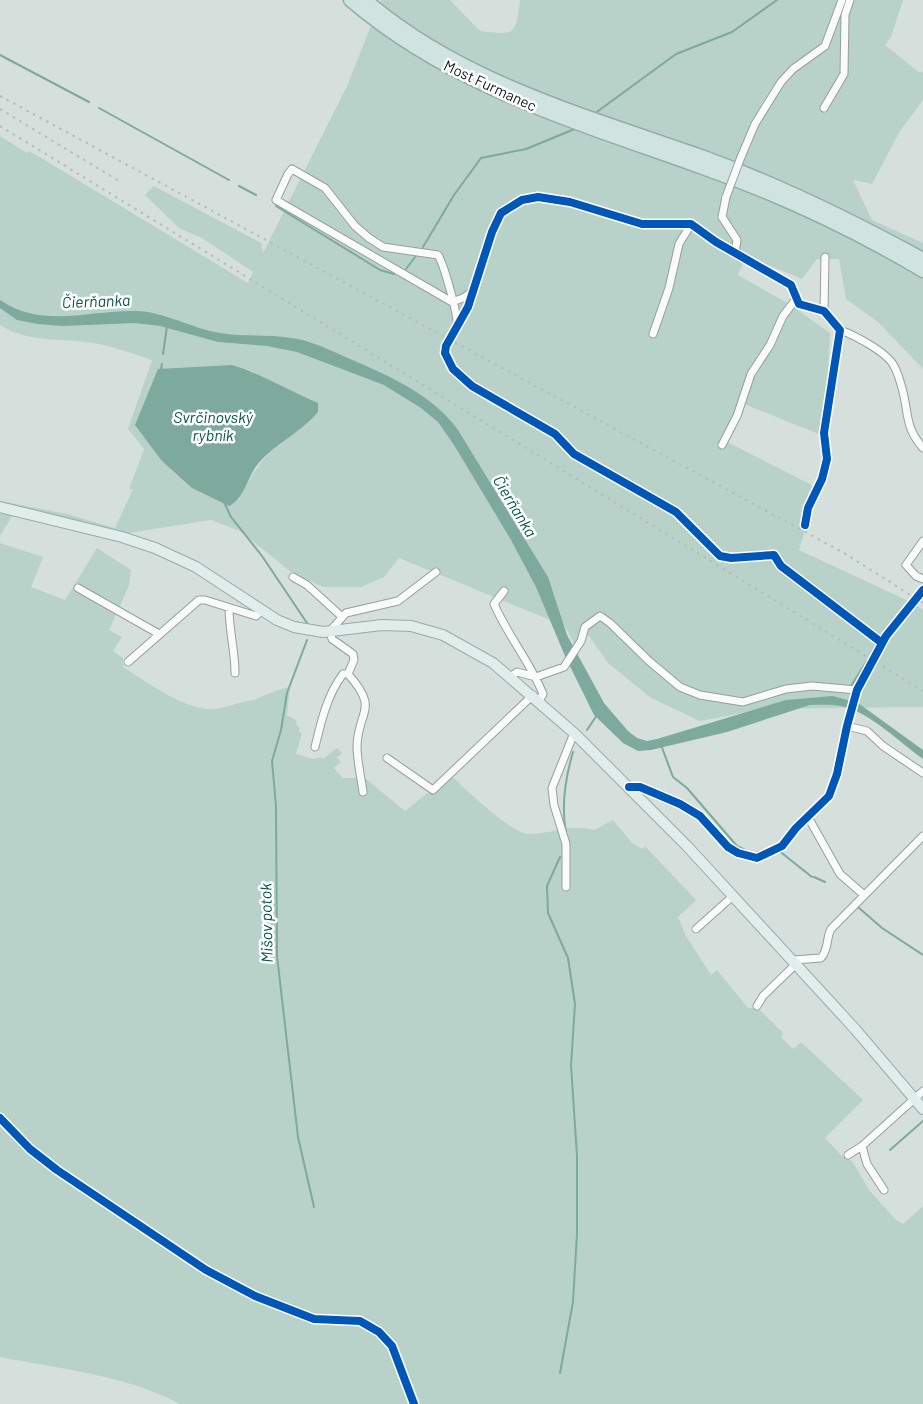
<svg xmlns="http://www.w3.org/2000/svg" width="923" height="1404" font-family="Barlow,sans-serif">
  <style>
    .green { fill: #b8d2ca; fill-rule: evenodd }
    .water { fill: #7ea99d }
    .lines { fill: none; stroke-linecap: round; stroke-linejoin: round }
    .stream { stroke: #7ea99d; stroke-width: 2 }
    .minor-casing { stroke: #979f9d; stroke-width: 9 }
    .primary-casing { stroke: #94aca7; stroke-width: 12 }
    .motorway-casing { stroke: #94aca7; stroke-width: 15 }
    .minor { stroke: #f9fafa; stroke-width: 7 }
    .primary { stroke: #e0edea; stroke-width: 10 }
    .motorway { stroke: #d0e3e0; stroke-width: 12 }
    .rail { stroke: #b8bbba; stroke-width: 2; stroke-dasharray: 2.5 5; stroke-linecap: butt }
    .minor-bridge-casing { stroke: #979f9d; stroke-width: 9; stroke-linecap: butt }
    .minor-bridge { stroke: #f9fafa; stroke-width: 7 }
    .cycleway-casing { stroke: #fff; stroke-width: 11 }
    .cycleway { stroke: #0057b8; stroke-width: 8 }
    .labels { text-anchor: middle; stroke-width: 5; stroke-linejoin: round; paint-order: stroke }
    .street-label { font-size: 15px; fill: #121917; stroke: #fff }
    .water-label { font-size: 16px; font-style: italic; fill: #055748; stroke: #fff }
  </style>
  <rect width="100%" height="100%" fill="#d5e0dd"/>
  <path class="green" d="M381,0h69l30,31c35,4 36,5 40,-31h383l-12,37 -6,8 35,28 3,-2v29l-23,31 -28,53 -19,-4 19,40 51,23v126l-45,-47 -32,-23 -7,-40h-22l-15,20 -56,-23 -8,19 51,29 41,29 -3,57 -6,45 -77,-31 -17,38 85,43 -9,52 -4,13 116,54 8,6v97l-157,2 -66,12 -49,-23 -43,-35 -19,-27 -8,-3 -6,13 -10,-20 -166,-68 -15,19 -23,10h-38l-32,-15 -51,-41 -29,-11 -89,14 -110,-18 -12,20v-35l67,13 48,14 18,-39h-4l15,-40 -16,-20 24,-69c-18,-6 -40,-14 -59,-17 -31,-5 -65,0 -93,-18v-189l27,17 2,-2 9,5 210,127 5,-11 -51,-34 -23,-10 -34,-33 9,-9 107,57 2,10 85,-169zM250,371l30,16 38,25c-10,12 -24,20 -37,30 -20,16 -31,36 -43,59z
    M0,543l43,14 -12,30 34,13 32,-52 34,22 -2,16 -20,44 13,7 -9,14 10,7v9c22,14 61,42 87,42 15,0 30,-8 45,-9 3,-3 31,-13 35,-13l-3,28 9,5 1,6 3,2 -1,4 3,1 -6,21 17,5 9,-2 1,2 14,-11 5,5 -5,5 4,4 -7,6 9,10h22l40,33 45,-36c15,13 61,59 79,59 23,0 43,-11 65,-4l19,-10 19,23 10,6 3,-3 51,54 -18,17 8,19 25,39 6,-5 31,38h10l25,25 -2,4 12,12 8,-7 62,58 -38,38 17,18 10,5 18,30 26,29 7,4 20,-18v198h-743c-54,-29 -120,-35 -180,-47z"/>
  <path class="water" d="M0,300c42,29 89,10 136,11 26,0 58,18 84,22 23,4 48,1 71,5 18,2 34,10 50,17 41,18 90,37 117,75l90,147 19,58 37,68 24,28 9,7 10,3 10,-2 129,-39 47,-4 25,7 65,47v9c-21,-15 -53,-46 -78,-52 -11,-3 -24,-2 -35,-2l-83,27 -76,18 -13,1 -15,-8 -29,-28 -29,-59 -29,-69 -25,-47 -57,-95 -16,-23 -17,-14 -37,-23 -87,-33 -30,-6 -49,-4 -58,-16 -25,-3 -73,3 -24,-2 -21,-4 -17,-12z
    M232,365c30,9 57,26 86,38v9c-18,22 -47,33 -63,56 -9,14 -11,30 -26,38l-37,-18 -30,-27 -27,-36 23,-56z"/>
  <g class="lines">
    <path class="stream" d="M0,55l89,47
      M99,108l130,72
      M594,114l82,-60 56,-22 45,-32
      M239,186l17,9
      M276,206l104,64 14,4
      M423,247l31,-52 27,-37 45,-9 51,-21
      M406,269l9,-12
      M163,354l4,-28
      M161,369l1,-5
      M224,502l7,15 31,39 47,70
      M307,640l-20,53 -6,37 -9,31 4,45 1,150 21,181 16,70
      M871,655l6,-12
      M851,686l16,-25
      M587,730l10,-15
      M661,745l12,32 14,11 50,58 16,8 18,-6
      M566,833c-5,-27 -1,-54 7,-81
      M778,850l34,27
      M814,877l11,5
      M858,907l24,21 41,27
      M890,1150l33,-29
      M560,1373l13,-71 4,-69v-77l-6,-91 4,-61 -7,-46 -20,-45 -1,-27 13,-29"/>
    <defs>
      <path id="minor" d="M824,108l20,-34 1,-59 5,-15
        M741,157l14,-33 26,-42 12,-13 32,-23 17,-46
        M726,197l-4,20 15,23 -2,13
        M824,311l1,-54
        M457,325c1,-11 -13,-60 -19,-70l-55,-8 -14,-9 -14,-12 -30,-38 -33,-19 -4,5 -12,26 176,102 11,-4 10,-7
        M840,330c14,5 47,22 54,36 4,7 7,18 9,26 6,24 2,35 20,56
        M653,334l16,-46 10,-44 12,-20
        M722,445l15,-29 14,-42 19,-29 13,-29 13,-17
        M805,525l3,-17 14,-29 5,-20 -3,-26 16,-103 -16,-19 -25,-7 -8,-19 -75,-43 -25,-18h-49l-72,-22 -32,-5 -16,3 -21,13 -9,19 -24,75 -22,39 -1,7 8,16 19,17 83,48 19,20 102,58 44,44 11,2 43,-3 7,11 101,77
        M923,541l-17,24 10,11 7,3
        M293,577l14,8 34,31
        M78,588l81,46
        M504,591l-10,13c14,32 36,58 49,90l-4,7
        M229,608c0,22 6,43 6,65
        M128,662l71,-62h6l51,16 6,-6
        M510,677l7,-5 19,5 28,-10 17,-26 4,-14 15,-11 10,7 39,38 31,26 20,8 43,7 43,-13 26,-3 45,4
        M847,726l20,5 16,15 40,27
        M315,747c6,-25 12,-52 28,-73h5
        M387,758l46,32 100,-95
        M629,787h11l40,17 20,12 28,31 10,6 19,5 25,-12 14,-18 33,-32 8,-22 10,-48 10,-36 29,-54 37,-46
        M363,792c-2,-15 -6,-31 -6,-46 1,-36 23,-36 -9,-72l6,-14 -1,-6 -21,-15 -2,-8 16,-18 52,-12 38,-29
        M808,817l32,57 24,21
        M566,887v-43l-12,-39 -2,-17 22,-55
        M696,929l37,-33
        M793,960l28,-2c8,-9 5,-20 10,-29l92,-93
        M757,1006l6,-10 33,-32
        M848,1155l14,-9
        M884,1190l-17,-26 -5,-18 61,-55"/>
      <path id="primary" d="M0,507l122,30 33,11 41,19 81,53 17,7 29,5 59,-7 29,1 32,9 50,28 81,70 113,113 168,183 68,80"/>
      <path id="motorway" d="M350,0c101,87 228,123 350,167 77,27 152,62 223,104
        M366,0c95,82 222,116 338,157 76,28 148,63 219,102"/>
    </defs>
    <use href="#minor" class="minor-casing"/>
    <use href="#primary" class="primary-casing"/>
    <use href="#motorway" class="motorway-casing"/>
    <use href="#minor" class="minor"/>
    <use href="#primary" class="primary"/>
    <use href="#motorway" class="motorway"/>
    <path class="rail" d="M0,96l844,457 79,50
      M0,109l119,72
      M0,126l923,565"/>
    <defs>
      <path id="minor-bridge" d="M726,197l15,-40"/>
    </defs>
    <use href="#minor-bridge" class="minor-bridge-casing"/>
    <use href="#minor-bridge" class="minor-bridge"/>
    <defs>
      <path id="cycleway" d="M805,525l3,-17 14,-29 5,-20 -3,-26 16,-103 -16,-19 -25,-7 -8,-19 -75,-43 -25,-18h-49l-72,-22 -32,-5 -16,3 -21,13 -9,19 -24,75 -22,39 -1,7 8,16 19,17 83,48 19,20 102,58 44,44 11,2 43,-3 7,11 101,77
        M629,787h11l40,17 20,12 28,31 10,6 19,5 25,-12 14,-18 33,-32 8,-22 10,-48 10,-36 29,-54 37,-46
        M0,1118l30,31 27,21 149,100 49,26 59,23 46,2 19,11 13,14 22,58"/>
    </defs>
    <use href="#cycleway" class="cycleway-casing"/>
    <use href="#cycleway" class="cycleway"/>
  </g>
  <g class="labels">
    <g class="street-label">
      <text transform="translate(490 86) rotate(25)" y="5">Most Furmanec</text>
    </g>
    <g class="water-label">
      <text transform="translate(96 301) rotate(-2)" y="6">Čierňanka</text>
      <text x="213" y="423">Svrčinovský<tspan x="213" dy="18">rybník</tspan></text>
      <text transform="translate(515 506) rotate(59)" y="6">Čierňanka</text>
      <text transform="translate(266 923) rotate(-91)" y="6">Mišov potok</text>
    </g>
  </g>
</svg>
